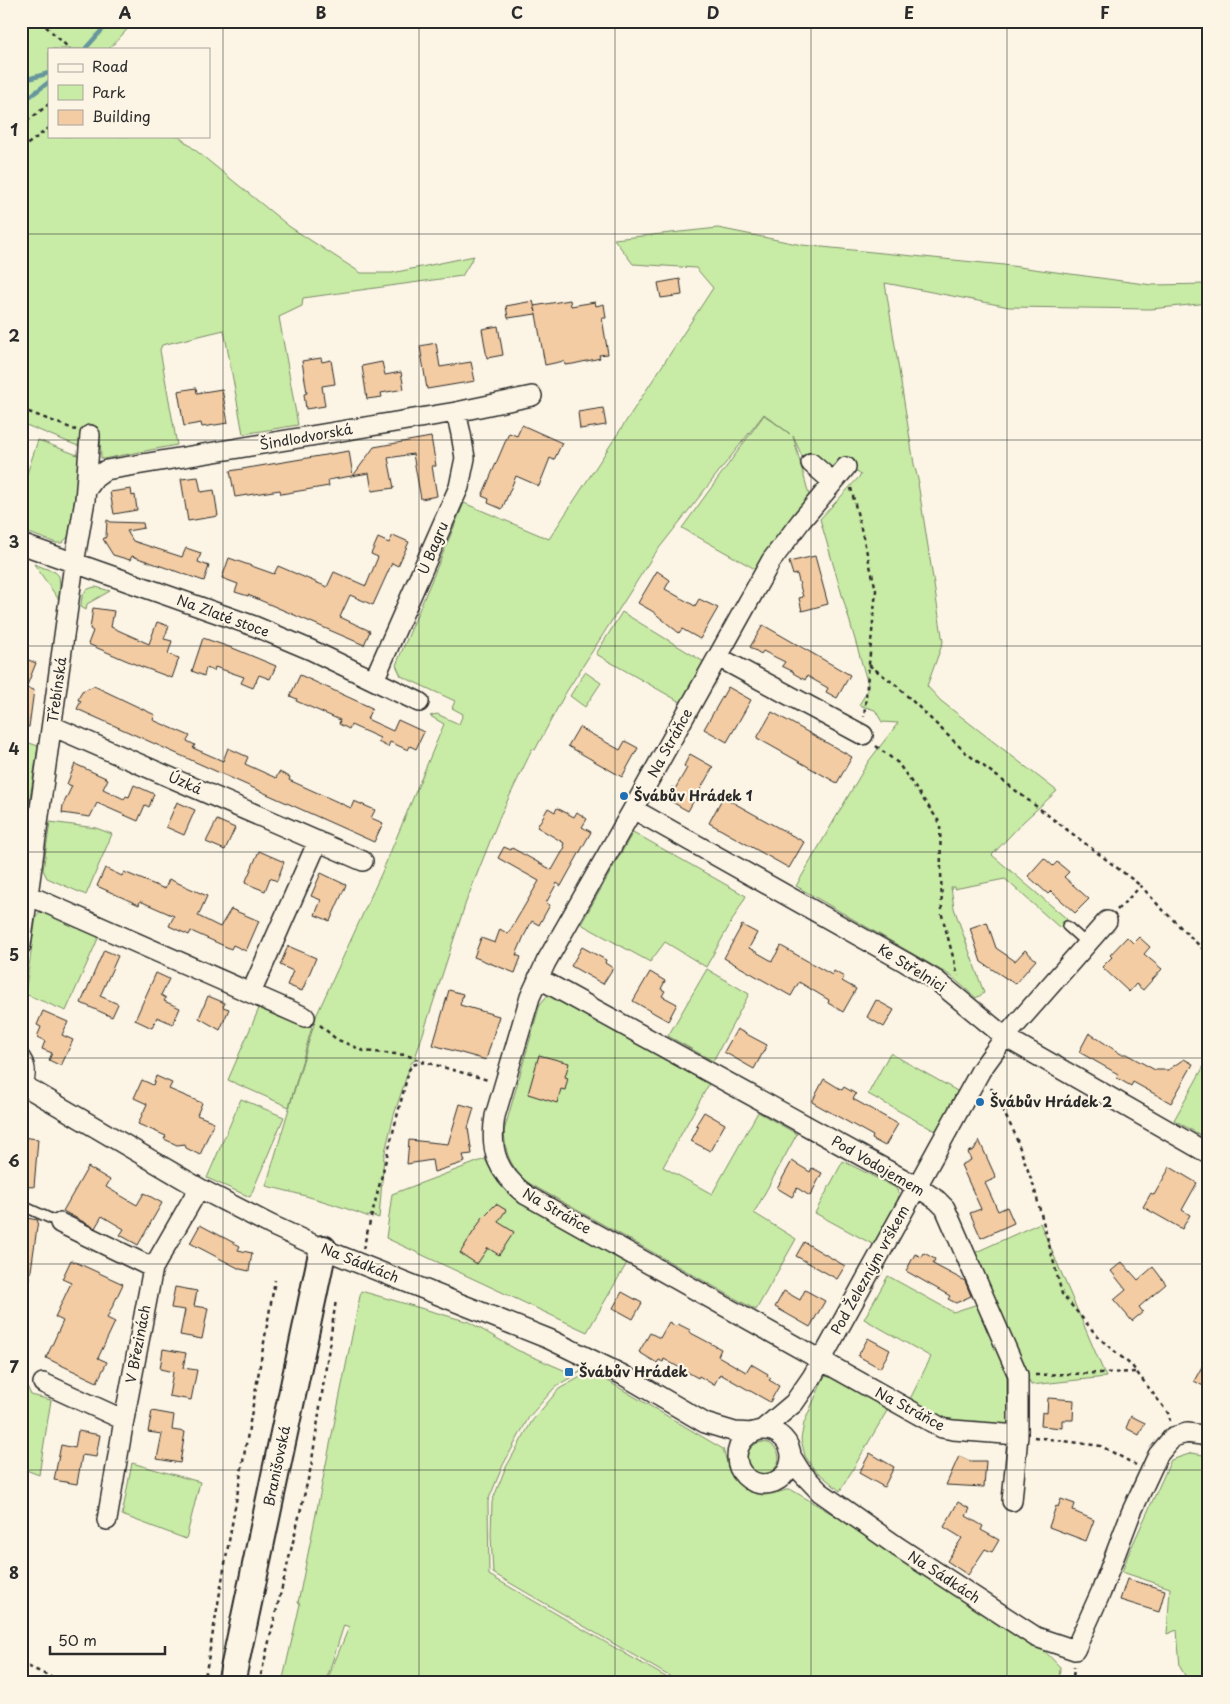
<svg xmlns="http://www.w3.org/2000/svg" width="1230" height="1704" font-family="'Playpen Sans',sans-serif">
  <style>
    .green { fill: #c8eba5; stroke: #7a8b68; fill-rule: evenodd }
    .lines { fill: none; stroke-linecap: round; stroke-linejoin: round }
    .stream { stroke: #66969c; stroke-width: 4.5 }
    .building { fill: #f3cca3; stroke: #2b2b2b }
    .lane-casing { stroke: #2b2b2b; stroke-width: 12 }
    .street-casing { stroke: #2b2b2b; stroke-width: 22 }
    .secondary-casing { stroke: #2b2b2b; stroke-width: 30 }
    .path { stroke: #2b2b2b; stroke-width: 2.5; stroke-dasharray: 4 4; stroke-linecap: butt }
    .lane { stroke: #fcf5e5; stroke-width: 9 }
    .street { stroke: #fcf5e5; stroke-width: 19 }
    .secondary { stroke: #fcf5e5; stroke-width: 26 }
    .grid { fill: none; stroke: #2b2b2b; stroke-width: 1; stroke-opacity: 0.55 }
    .poi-dot { fill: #1f6fb2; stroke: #fcf5e5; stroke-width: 2 }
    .labels { text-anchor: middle; stroke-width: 4.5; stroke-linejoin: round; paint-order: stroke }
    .street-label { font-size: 14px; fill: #2b2b2b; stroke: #fcf5e5 }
    .poi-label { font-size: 14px; font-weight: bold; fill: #2b2b2b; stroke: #fcf5e5; text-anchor: start }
    .neatline { fill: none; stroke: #2b2b2b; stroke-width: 2 }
    .grid-label { font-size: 16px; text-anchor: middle; font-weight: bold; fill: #2b2b2b }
  </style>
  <rect width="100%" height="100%" fill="#fcf5e5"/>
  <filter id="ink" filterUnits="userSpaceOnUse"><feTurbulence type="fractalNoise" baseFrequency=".02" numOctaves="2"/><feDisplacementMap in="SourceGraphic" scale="10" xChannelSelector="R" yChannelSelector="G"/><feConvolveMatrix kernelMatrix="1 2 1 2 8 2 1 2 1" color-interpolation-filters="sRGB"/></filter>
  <g filter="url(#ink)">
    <path class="green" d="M21,21h114l-26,28h-60v87h129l112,91 71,46h31l82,-17 -12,20 -159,22 -1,8 -23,11 19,108 -55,9 -19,-104 -62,15 -2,5 17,95 -74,14 -2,-1 -1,-25 -18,1 -4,12 -57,-23z
      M718,228l84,17 202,20 148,20 57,-1v19l-58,6 -142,-2 -124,-24 29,181 5,19h-1l25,159 -16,44 14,15 116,90 -33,30 -32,34 75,64 -7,9 -55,-49 -51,10v-2h-3l3,21 30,85 -8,5 -25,-22 -155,-90 72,-124 30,-39 -16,-1 -7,-12 -16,-5 10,-17 -49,-169 41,-44 -13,-10 -13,4 -18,-12 -9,13 -15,-34 16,59 -25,32 -29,42 -73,-41 82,-113 26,19 -26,-20 -111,142 -88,138 -30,56 -3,-1 -3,6v1l-29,60 -34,86 -47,144 -5,15 -3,2 -17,52 -10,41 -5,62 -9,-3 -1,2c-33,-13 -68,-23 -103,-31l51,-172 65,-142 62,-148 -14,-8 7,-2 22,10 4,-10 -11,-6 3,-7 -54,-25 -5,-11 68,-162 85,36 164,-251 -17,-20 -63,-4 -19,-25z
      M38,440l42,16 -8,66 -3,14 -7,7h-6l-35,-13v-38z
      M34,564l21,8 4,4 1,10 -1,14z
      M96,587l14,4 -23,13 -1,6 -5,-3c0,-12 3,-19 15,-20z
      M622,612l82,50 -22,41 -86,-49z
      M585,672l16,11 -16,24 -15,-11z
      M21,740l17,6 -9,59 -8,-3z
      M50,822l46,6 16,6 -26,61 -39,-17 -4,-8z
      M633,832l113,64 -40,71 -41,-25 -15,20 -69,-38z
      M40,911l60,23 -34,77 -41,-17 11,-77z
      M707,969l42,25 -36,67 -45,-25z
      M553,996l156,88 -46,83 49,27 46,-82 39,22 -43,79 42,26 -40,71 -231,-129c-16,-19 -19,-25 -21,-50l36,-127 6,-7z
      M260,1006l52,21 -23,80 -61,-27z
      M890,1053l69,39 -22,40 -69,-38z
      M1209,1057v83l-35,-20z
      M241,1099l43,18 -34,80 -43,-19z
      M485,1159c10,20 18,31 35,44l107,60 -40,69 -201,-94 6,-44z
      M843,1161l53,27 3,7 -3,11 -22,39 -59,-32z
      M1040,1223l66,154 -75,8 -57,-132z
      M888,1276l65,36 25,-8 36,73 -5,50 -60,-4 -39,-24 21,-42 -67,-38z
      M361,1291l108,31 48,28 56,24 11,-4 -28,16 -27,31 -26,48 -15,36 1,74 187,108h-394l18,-79 -2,-1zM344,1625l5,2 -21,51h-1z
      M591,1371l132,78c6,21 14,43 40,46 8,0 19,-4 27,-6l110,65 135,87 25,26 -1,16h-378l-188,-110 -2,-38 1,-33 13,-33 27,-48 27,-32z
      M832,1376l56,33 -48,82 -27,-23 -8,-12 -4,-17 3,-16 20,-46z
      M21,1384l6,2 4,9 20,5 -12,75 -18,-7z
      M747 1458a16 16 0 1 1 32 0a16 16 0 1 1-32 0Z
      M1192,1453l17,3v227h-24l2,-4 -7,-12 -3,-37 -10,4 3,-46 -48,-16 6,-17 43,-95z
      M132,1463l68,19 -14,57 -64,-24z"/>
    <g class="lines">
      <path class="stream" d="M85,49l25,-28
        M21,81l28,-8
        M21,103l28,-21"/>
    </g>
    <path class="building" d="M680,279l2,16 -21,3 -3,-15z
      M570,300l1,6 24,-4 1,4 8,-2 2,14h-4l6,36 -9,1 1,3 -4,1 -23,5 -8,1 -1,-4 -19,4 -9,-51 -28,4 -2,-12 27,-5 3,11 -2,-6z
      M498,326l5,29 -16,3 -5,-29z
      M436,343l4,24 31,-5 4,19 -48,8 -7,-43z
      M321,358l1,4 9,-2 4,24 -13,2 3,20 -19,3 -2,-15 3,-1 -5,-32z
      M382,362l3,13 16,-3 3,17 -23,4 1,4 -15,2 -5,-33z
      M196,388l1,5 25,-4 6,34 -26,4 -1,-4 -17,3 -6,-35z
      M603,408l3,17 -26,4 -2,-17z
      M522,425l40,18 -8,17 -4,-2 -11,28 -23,-10 -14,33 -14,-6 1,-4 -7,-3 27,-63 8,3z
      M431,437l5,29h-4l5,30 -16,3 -8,-45 -25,4 6,30 -22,3 -3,-18 -41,7 1,6 -48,8 -1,-4 -45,7 -5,-26 119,-20 4,25 21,-29z
      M198,477l3,15 13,-2 4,26 -30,5 -7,-42z
      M131,489l1,7 3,-1 2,15 -23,4 -4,-22z
      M107,520l4,2 32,1 1,5 -17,3 6,10 49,16 4,-9 15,5 -3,9 11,4 -5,15 -72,-25 -2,4 -17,-5 -10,-16 3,-2z
      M393,535l16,7 -11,24 -6,-3 -19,42 -23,-10 -10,22 30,14 -6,14 -116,-50v1l-13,-4 3,-8 -16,-6 7,-20 45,16 4,-8 49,21 7,-15 32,14 12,-29 -7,-3 7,-16 11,5z
      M815,556l13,48 -26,7 -3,-13 4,-1 -6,-23 -4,1 -4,-13z
      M657,571l13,9 -5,9 30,17 4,-7 19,9 -18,31 -18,-10 -3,4 -27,-22 -14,-8z
      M93,608l21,3 -3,16 38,17 8,-22 12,4 -5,13 8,2 -4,13 11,4 -7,20 -35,-13 -49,-21 5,-13 -3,-2z
      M763,625l87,50 -13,23 -11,-6 2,-4 -21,-12 -2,4 -12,-7 1,-1 -12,-6 3,-4 -22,-11 -2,3 -11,-7z
      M203,638l32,11 41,17 -6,13 -11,-4 -6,13 -12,-5 3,-6 -29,-10 -1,4 -8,-3 -2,8 -12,-5z
      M21,657l15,6 -10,25 8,2 -5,37 -8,-1z
      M300,675l72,33 -5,11 26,12 5,-11 26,12 -8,17 -6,-3 -2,4 -18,-8 -2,5 -10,-5 2,-4 -29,-13 -2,4 -10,-5 1,-4 -44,-19 1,-2 -7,-3z
      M94,686l61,29 -2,5 37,16 -3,5 8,4 -2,3 30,13 5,-13 20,9 -3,7 31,14 3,-6 11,5 -1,3 62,28 3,-7 21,9 -4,8 12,5 -9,19 -297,-133 4,-8 -3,-1 4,-9z
      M728,687l23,13 -24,42 -23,-13z
      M772,712l80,45 -15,26 -80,-45z
      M579,727l41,23 5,-9 13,7 -16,29 -54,-31z
      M690,754l23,13 -25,44 -23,-13 7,-11 3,2 12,-21 -3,-2z
      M75,764l33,15 -5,10 21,10 2,-3 3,1 5,-12 20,9 -5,13 -4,-2 -7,16 -41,-18 -7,14 -28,-4 1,-8 9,-19 -5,-2z
      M723,797l81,45 -15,26 -80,-45z
      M177,802l18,8 -11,25 -18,-8z
      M548,808l7,4 2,-4 17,9 3,-5 10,7 -5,8 9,5 -30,54 -4,-3 -11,20 4,2 -11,20 -7,-4 -8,15 -8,19 5,2 -6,16 -41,-16 7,-19 14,5 5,-14 8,5 31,-53 -41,-23 6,-11 7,3 1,-2 40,22 13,-23 -2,-1 1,-3 -27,-16z
      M217,820l18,8 -10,22 -19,-8z
      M259,851l25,11 -7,19 -7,-3 -5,13 -20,-8z
      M1044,858l9,8 4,-4 12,10 -5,5 25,22 -14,14 -24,-22 -3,3 -20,-18z
      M105,868l17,8 2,-4 41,17 4,-10 38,17 -9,20 22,11 11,-18 28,12 -13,30 -13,-6 -2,4 -40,-18 -2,4 -20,-9 5,-10 -34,-15 -1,4 -42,-19z
      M321,873l25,12 -16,36 -15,-6 6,-15 -10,-4z
      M987,922l9,26 19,13 10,-11 11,10 -21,24 -34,-22 -11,-34z
      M742,925l15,8 -8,15 23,13 9,-15 51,29 2,-4 10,6 -2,4 14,8 -13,23 -15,-9 1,-3 -30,-18 -8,14 -67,-38z
      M1127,937l6,6 6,-6 11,10 -6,7 18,15 -19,21 -7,-6 -7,8 -27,-25 10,-10 -2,-2z
      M288,946l28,12 -14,33 -15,-6 6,-14 -13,-6z
      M582,947l24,13 -1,3 8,5 -10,16 -32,-18z
      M104,950l14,6 -18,40 18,8 -6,13 -31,-14z
      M650,972l15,9 -4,8 4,2 -3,5 15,8 -9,17 -35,-20z
      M156,973l13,6 -8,16 5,3 -2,3 16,7 -7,16 -16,-7 -5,11 -17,-8z
      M449,990l14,4 -3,11 39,11 -13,44 -53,-15z
      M208,996l17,7 -2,4 6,2 -9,21 -21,-12z
      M876,1000l18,10 -10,17 -17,-10z
      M43,1011l25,11 -6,13 11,5 -12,26 -12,-6 3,-7 -10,-4 3,-8 -8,-4 4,-10 -4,-2z
      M737,1029l30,16 -13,24 -30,-17z
      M1089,1033l32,21h5l29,16h13l16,-11 9,5 -22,39 -38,-21 -2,4 -14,-8 1,-4 -39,-22z
      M539,1055l30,8 -4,14 3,1 -3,12 -4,-1 -4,14 -29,-9z
      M156,1076l16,7 -3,6 33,14 -5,12 17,7 -14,33 -14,-7 -1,-4 -8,1 -13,-6 2,-3 -28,-12 9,-20 -13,-6 8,-18 11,5z
      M824,1079l18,11 2,-3 12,7 -3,5 45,25 -13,22 -13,-7 1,-3 -61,-34z
      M460,1104l14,4 -6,20 4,26 -9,1 2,7 -31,10 -2,-12 -25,4 2,-24 39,4z
      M704,1112l21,12 -15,27 -19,-10 8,-15 -3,-1z
      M21,1137l17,2 -4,48 -13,-1z
      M979,1140l17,38 -11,5 13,28 9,-4 7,16 -33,15 -11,-25 11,-4 -20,-44 10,-5 -3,-8 6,-2z
      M792,1161l18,11 2,-4 10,5 -12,23 -13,-8 -5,9 -15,-9z
      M88,1167l22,13 -4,7 31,18 7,-12 18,10 -24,42 -18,-10 4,-6 -22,-13 -7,12 -32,-17z
      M1170,1167l27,16 -15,27 8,5 -8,14 -39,-22 8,-14 3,2z
      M496,1204l10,6 -8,12 16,10 -15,23 -11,-7 -11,16 -17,-11 23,-36z
      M21,1217l17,3 -9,65 -8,-1z
      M200,1225l40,21 -2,4 14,3 -3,18 -9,-2 -50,-26z
      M804,1242l41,24 -8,13 -41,-23z
      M924,1253l11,6 -2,5 32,17 6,15 -15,7 -8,-4 2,-3 -44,-25 9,-17 7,3z
      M71,1260l52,24 -16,34 8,4 -17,36 9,4 -10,20 -51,-24 17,-37 -8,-4 16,-34 -9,-4z
      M1122,1262l16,18 15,-13 13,17 -27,23 4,5 -11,9 -18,-21 12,-10 -15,-19z
      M175,1287l22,4 -3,15 14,2 -6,31 -22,-4 5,-25 -14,-2z
      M805,1290l20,11 -15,26 -35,-20 9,-16 16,9z
      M622,1292l20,11 -9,16 -20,-11z
      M669,1322l8,5 1,-3 12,6 -1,2 32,17 -3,7 28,16 5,-8 17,10 -1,2 4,2 -2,2 10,6 -9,16 -50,-28 -6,11 -15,-9 -1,2 -34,-19 -1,3 -4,-2 -2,3 -18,-11 11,-19 10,5z
      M868,1338l22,12 -10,18 -22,-12z
      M163,1349l23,4 -3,15 14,2 -6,30 -22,-4 4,-24 -13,-3z
      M1209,1354v35l-15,-8z
      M1048,1398l26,2 -1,20h-11v8l-21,-2 1,-14 5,1z
      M152,1411l22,4 -2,15 13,2 -5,31 -23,-4 5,-25 -14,-2z
      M1131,1416l14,7 -6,12 -13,-7z
      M78,1431l22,4 -4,22 -14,-2 -5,29 -23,-4 7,-35 14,3z
      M870,1453l24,14 -10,20 -25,-14z
      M959,1456l11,5h16l-2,26 -38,-2z
      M1061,1499l14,5 -2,7 21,9 -8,21 -37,-14 7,-21 2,1z
      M958,1502l12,7 -4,7 17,10 -2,4 18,10 -7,12 -7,-3 -17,26 -21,-14 15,-23 -18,-11z
      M1127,1579l38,11 -6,22 -39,-12z"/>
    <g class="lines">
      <defs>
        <path id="lane" d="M1067,926l20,18
          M21,1205l39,18"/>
        <path id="street" d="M811,463l22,19
          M846,467l-45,54 -30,40 -138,248 -87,153 -16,35 -35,119c-6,36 3,57 31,79l416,233 11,2 65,5
          M87,489l8,-11 11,-8 350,-58 76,-16
          M21,544l233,82 57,24 108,52
          M718,657l145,78
          M374,680l85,-193 6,-29 -4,-24 -5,-22
          M52,726l311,135
          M633,809l272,153 32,19 68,56 204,117
          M28,895l277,122
          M21,945l53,-381 11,-64 5,-65
          M538,978l378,208 21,14 8,8 73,167v60l-6,66
          M251,993l67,-152
          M21,1059c6,9 5,19 0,28
          M23,1085l176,103 72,37 52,24 226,90 74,36 82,48 30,9 18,1
          M60,1223l93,45
          M43,1383l81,37
          M762,1430l32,-27 18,-26 169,-307 24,-33 102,-116
          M737 1457a27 27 0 1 1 54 0a27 27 0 1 1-54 0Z
          M791,1456l10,16 19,20 78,55 138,90 39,13 26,-58 30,-79 27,-58 15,-18 14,-4 22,3
          M107,1520l17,-100 29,-152 46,-80"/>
        <path id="secondary" d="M231,1683l92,-434"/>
      </defs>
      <use href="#lane" class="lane-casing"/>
      <use href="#street" class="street-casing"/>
      <use href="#secondary" class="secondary-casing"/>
      <path class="path" d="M40,21l30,28
        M21,126l28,-22
        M21,149l28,-21
        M21,409l55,21
        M851,488l25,102 -12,127
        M869,665l27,20 69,67 176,134
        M876,746l22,17 42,60 2,92 16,61
        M1117,910l24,-24 19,21 49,48
        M320,1025l16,14 28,12 42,4 19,7
        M991,1088l23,44 20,55 28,107 37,44 33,28 36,47 2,8
        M363,1249l46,-179 3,-5 13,-3 63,18
        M1035,1375l101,-3
        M1034,1437l67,9 35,19
        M21,1663l43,20
        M204,1683l71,-403
        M259,1683l52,-216 25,-167
        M1070,1683l3,-5 1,-11"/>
      <use href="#lane" class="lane"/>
      <use href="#street" class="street"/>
      <use href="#secondary" class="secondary"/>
    </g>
  </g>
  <path class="grid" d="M223,21v1662M419,21v1662M615,21v1662M811,21v1662M1007,21v1662M21,234h1188M21,440h1188M21,646h1188M21,852h1188M21,1058h1188M21,1264h1188M21,1470h1188"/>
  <g class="poi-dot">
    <circle cx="624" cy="796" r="5"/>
    <circle cx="980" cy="1102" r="5"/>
    <rect x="564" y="1367" width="10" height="10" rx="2.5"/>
  </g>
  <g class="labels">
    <g class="street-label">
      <text transform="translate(306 437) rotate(-10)" y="5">Šindlodvorská</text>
      <text transform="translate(433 548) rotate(-67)" y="5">U Bagru</text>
      <text transform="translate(223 616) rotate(20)" y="5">Na Zlaté stoce</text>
      <text transform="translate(57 690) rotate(-82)" y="5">Třebínská</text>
      <text transform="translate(670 743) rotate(-61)" y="5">Na Stráňce</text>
      <text transform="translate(185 783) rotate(24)" y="5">Úzká</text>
      <text transform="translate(912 968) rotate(32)" y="5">Ke Střelnici</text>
      <text transform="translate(878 1166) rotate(30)" y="5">Pod Vodojemem</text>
      <text transform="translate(557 1211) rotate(30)" y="5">Na Stráňce</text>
      <text transform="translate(360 1263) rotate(22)" y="5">Na Sádkách</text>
      <text transform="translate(870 1270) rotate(-61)" y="5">Pod Železným vrškem</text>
      <text transform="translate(138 1344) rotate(-79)" y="5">V Březinách</text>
      <text transform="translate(910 1409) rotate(28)" y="5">Na Stráňce</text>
      <text transform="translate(277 1466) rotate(-78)" y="5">Branišovská</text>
      <text transform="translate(944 1577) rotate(33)" y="5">Na Sádkách</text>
    </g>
    <g class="poi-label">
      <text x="634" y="801">Švábův Hrádek 1</text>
      <text x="990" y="1107">Švábův Hrádek 2</text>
      <text x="579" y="1377">Švábův Hrádek</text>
    </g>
  </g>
  <rect width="1230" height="1704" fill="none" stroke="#fcf5e5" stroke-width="55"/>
  <rect x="48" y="48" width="162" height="90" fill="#fcf5e5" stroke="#a8a49b"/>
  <rect x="58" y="64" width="25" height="8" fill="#fcf5e5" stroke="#a8a49b"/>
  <text x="92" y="72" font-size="15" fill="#2b2b2b">Road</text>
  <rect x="58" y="85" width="25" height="15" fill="#c8eba5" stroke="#a8a49b"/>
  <text x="92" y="98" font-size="15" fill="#2b2b2b">Park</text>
  <rect x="58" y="110" width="25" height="15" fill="#f3cca3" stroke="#a8a49b"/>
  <text x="92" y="122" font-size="15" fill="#2b2b2b">Building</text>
  <path d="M50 1646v8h115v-8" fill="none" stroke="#2b2b2b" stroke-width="2.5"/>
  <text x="58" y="1646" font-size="15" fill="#2b2b2b" stroke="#fcf5e5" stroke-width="4" paint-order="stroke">50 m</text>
  <rect x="28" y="28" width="1174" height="1648" class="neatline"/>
  <g class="grid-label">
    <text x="125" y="19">A</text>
    <text x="321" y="19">B</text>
    <text x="517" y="19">C</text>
    <text x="713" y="19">D</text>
    <text x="909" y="19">E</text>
    <text x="1105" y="19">F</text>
    <text x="14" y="136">1</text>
    <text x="14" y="342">2</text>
    <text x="14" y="548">3</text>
    <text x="14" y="755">4</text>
    <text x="14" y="961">5</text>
    <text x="14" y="1167">6</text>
    <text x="14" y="1373">7</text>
    <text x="14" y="1579">8</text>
  </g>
</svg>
